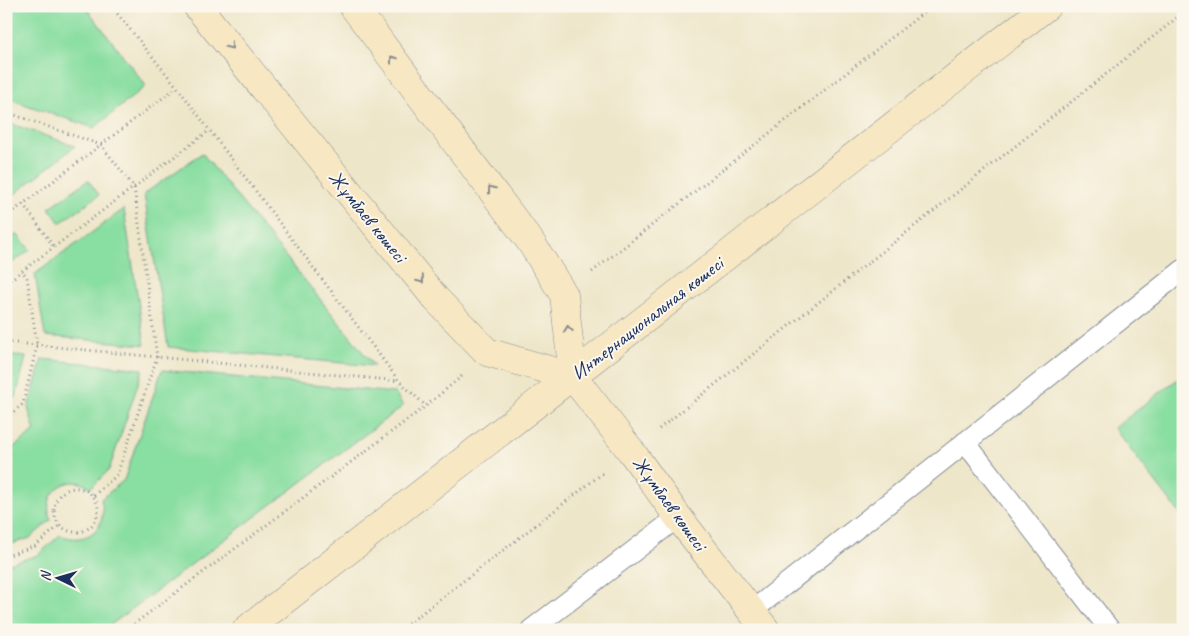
<svg xmlns="http://www.w3.org/2000/svg" width="1189" height="636" font-family="Caveat,sans-serif">
  <style>
    .green { fill: #89dea1; stroke: #528680 }
    .lines { fill: none; stroke-linecap: round; stroke-linejoin: round }
    .lane-casing { stroke: #848a94; stroke-width: 22 }
    .secondary-casing { stroke: #848a94; stroke-width: 29 }
    .path { stroke: #848a94; stroke-width: 3; stroke-dasharray: 1 4; stroke-linecap: butt }
    .lane { stroke: #fff; stroke-width: 20 }
    .secondary { stroke: #f7e8c3; stroke-width: 28 }
    .oneway { stroke: #898c90 }
    .labels { text-anchor: middle; stroke-width: 4; stroke-linejoin: round; paint-order: stroke }
    .street-label { font-size: 20px; fill: #1b2f5e; stroke: #fbf7ec }
  </style>
  <rect width="100%" height="100%" fill="#fbf7ec"/>
  <filter id="ink" filterUnits="userSpaceOnUse"><feTurbulence type="fractalNoise" baseFrequency=".02" numOctaves="2"/><feDisplacementMap in="SourceGraphic" scale="10" xChannelSelector="R" yChannelSelector="G"/><feConvolveMatrix kernelMatrix="1 2 1 2 8 2 1 2 1" color-interpolation-filters="sRGB"/></filter>
  <filter id="wash" filterUnits="userSpaceOnUse"><feTurbulence type="fractalNoise" baseFrequency=".0096" numOctaves="4" result="noise"/><feDisplacementMap in="SourceGraphic" scale="20" xChannelSelector="R" yChannelSelector="G"/><feGaussianBlur stdDeviation="1.12" result="paint"/><feColorMatrix in="noise" values="0 0 0 0 0 0 0 0 0 0 0 0 0 0 0 0 0 1.4 0 .05"/><feComposite in="paint" operator="in"/></filter>
  <g filter="url(#wash)">
    <rect width="100%" height="100%" fill="#eee6c9"/>
    <path class="green" d="M6,6h79l61,80 -52,42 -88,-30z
      M6,122l69,24 -69,55z
      M202,153l172,213 -206,-19 -24,-153z
      M88,180l11,15 -39,28 -11,-15z
      M124,209l21,136 -100,-9 -10,-62z
      M17,234l13,16 -24,17v-25z
      M6,355l20,2 -10,40 -10,9z
      M42,359l101,10 -34,101 -18,18c-23,-17 -51,6 -40,32l-21,18 -24,8v-93l29,-22 -7,-23z
      M162,370l233,23 8,13 -299,224h-98v-65l32,-10 22,-20c27,11 49,-7 41,-36l23,-19z
      M1183,375v143l-69,-90z"/>
  </g>
  <g filter="url(#ink)">
    <g class="lines">
      <defs>
        <path id="lane" d="M965,442l145,188
          M752,611l431,-341
          M531,630l147,-113"/>
        <path id="secondary" d="M197,6l239,293 51,53 86,25
          M353,6l177,235 34,54 9,82 58,74 47,66 88,113
          M246,630l801,-624"/>
      </defs>
      <use href="#lane" class="lane-casing"/>
      <use href="#secondary" class="secondary-casing"/>
      <path class="path" d="M111,6l66,81 222,294 27,25
        M6,112l95,33 33,42 23,170 -40,118 -24,21
        M23,204l31,43
        M6,217l171,-130
        M592,272l340,-266
        M6,283l204,-153
        M6,342l393,39
        M6,418l17,-14 14,-59 -10,-68 -5,-6
        M659,429l524,-416
        M54 510a22 22 0 1 1 44 0a22 22 0 1 1-44 0Z
        M6,556l29,-10 25,-21
        M126,630l300,-224 36,-30
        M400,630l203,-157"/>
      <use href="#lane" class="lane"/>
      <use href="#secondary" class="secondary"/>
    </g>
    <defs><path id="oneway-chevron" d="M-2-3.5L2.5 0L-2 3.5" fill="none" stroke-width="1.6" stroke-linecap="round" stroke-linejoin="round" transform="scale(1.25)"/></defs>
    <g class="oneway">
      <use href="#oneway-chevron" transform="translate(230 46) rotate(51)"/>
      <use href="#oneway-chevron" transform="translate(393 59) rotate(-127)"/>
      <use href="#oneway-chevron" transform="translate(491 189) rotate(-127)"/>
      <use href="#oneway-chevron" transform="translate(421 280) rotate(51)"/>
      <use href="#oneway-chevron" transform="translate(568 329) rotate(-96)"/>
    </g>
  </g>
  <g class="labels">
    <g class="street-label">
      <text transform="translate(368 216) rotate(51)" y="7">Жұмбаев көшесі</text>
      <text transform="translate(647 318) rotate(-38)" y="7">Интернациональная көшесі</text>
      <text transform="translate(670 503) rotate(54)" y="7">Жұмбаев көшесі</text>
    </g>
  </g>
  <rect width="1189" height="636" fill="none" stroke="#fbf7ec" stroke-width="25"/>
  <g transform="translate(58 578) rotate(275)" stroke="#fbf7ec" stroke-width="4" paint-order="stroke">
  <path d="M0-4L9 19L0 12L-9 19Z" fill="#1b2f5e"/>
  <text y="-8" font-size="14" font-weight="bold" text-anchor="middle" fill="#1b2f5e">N</text>
  </g>
</svg>
